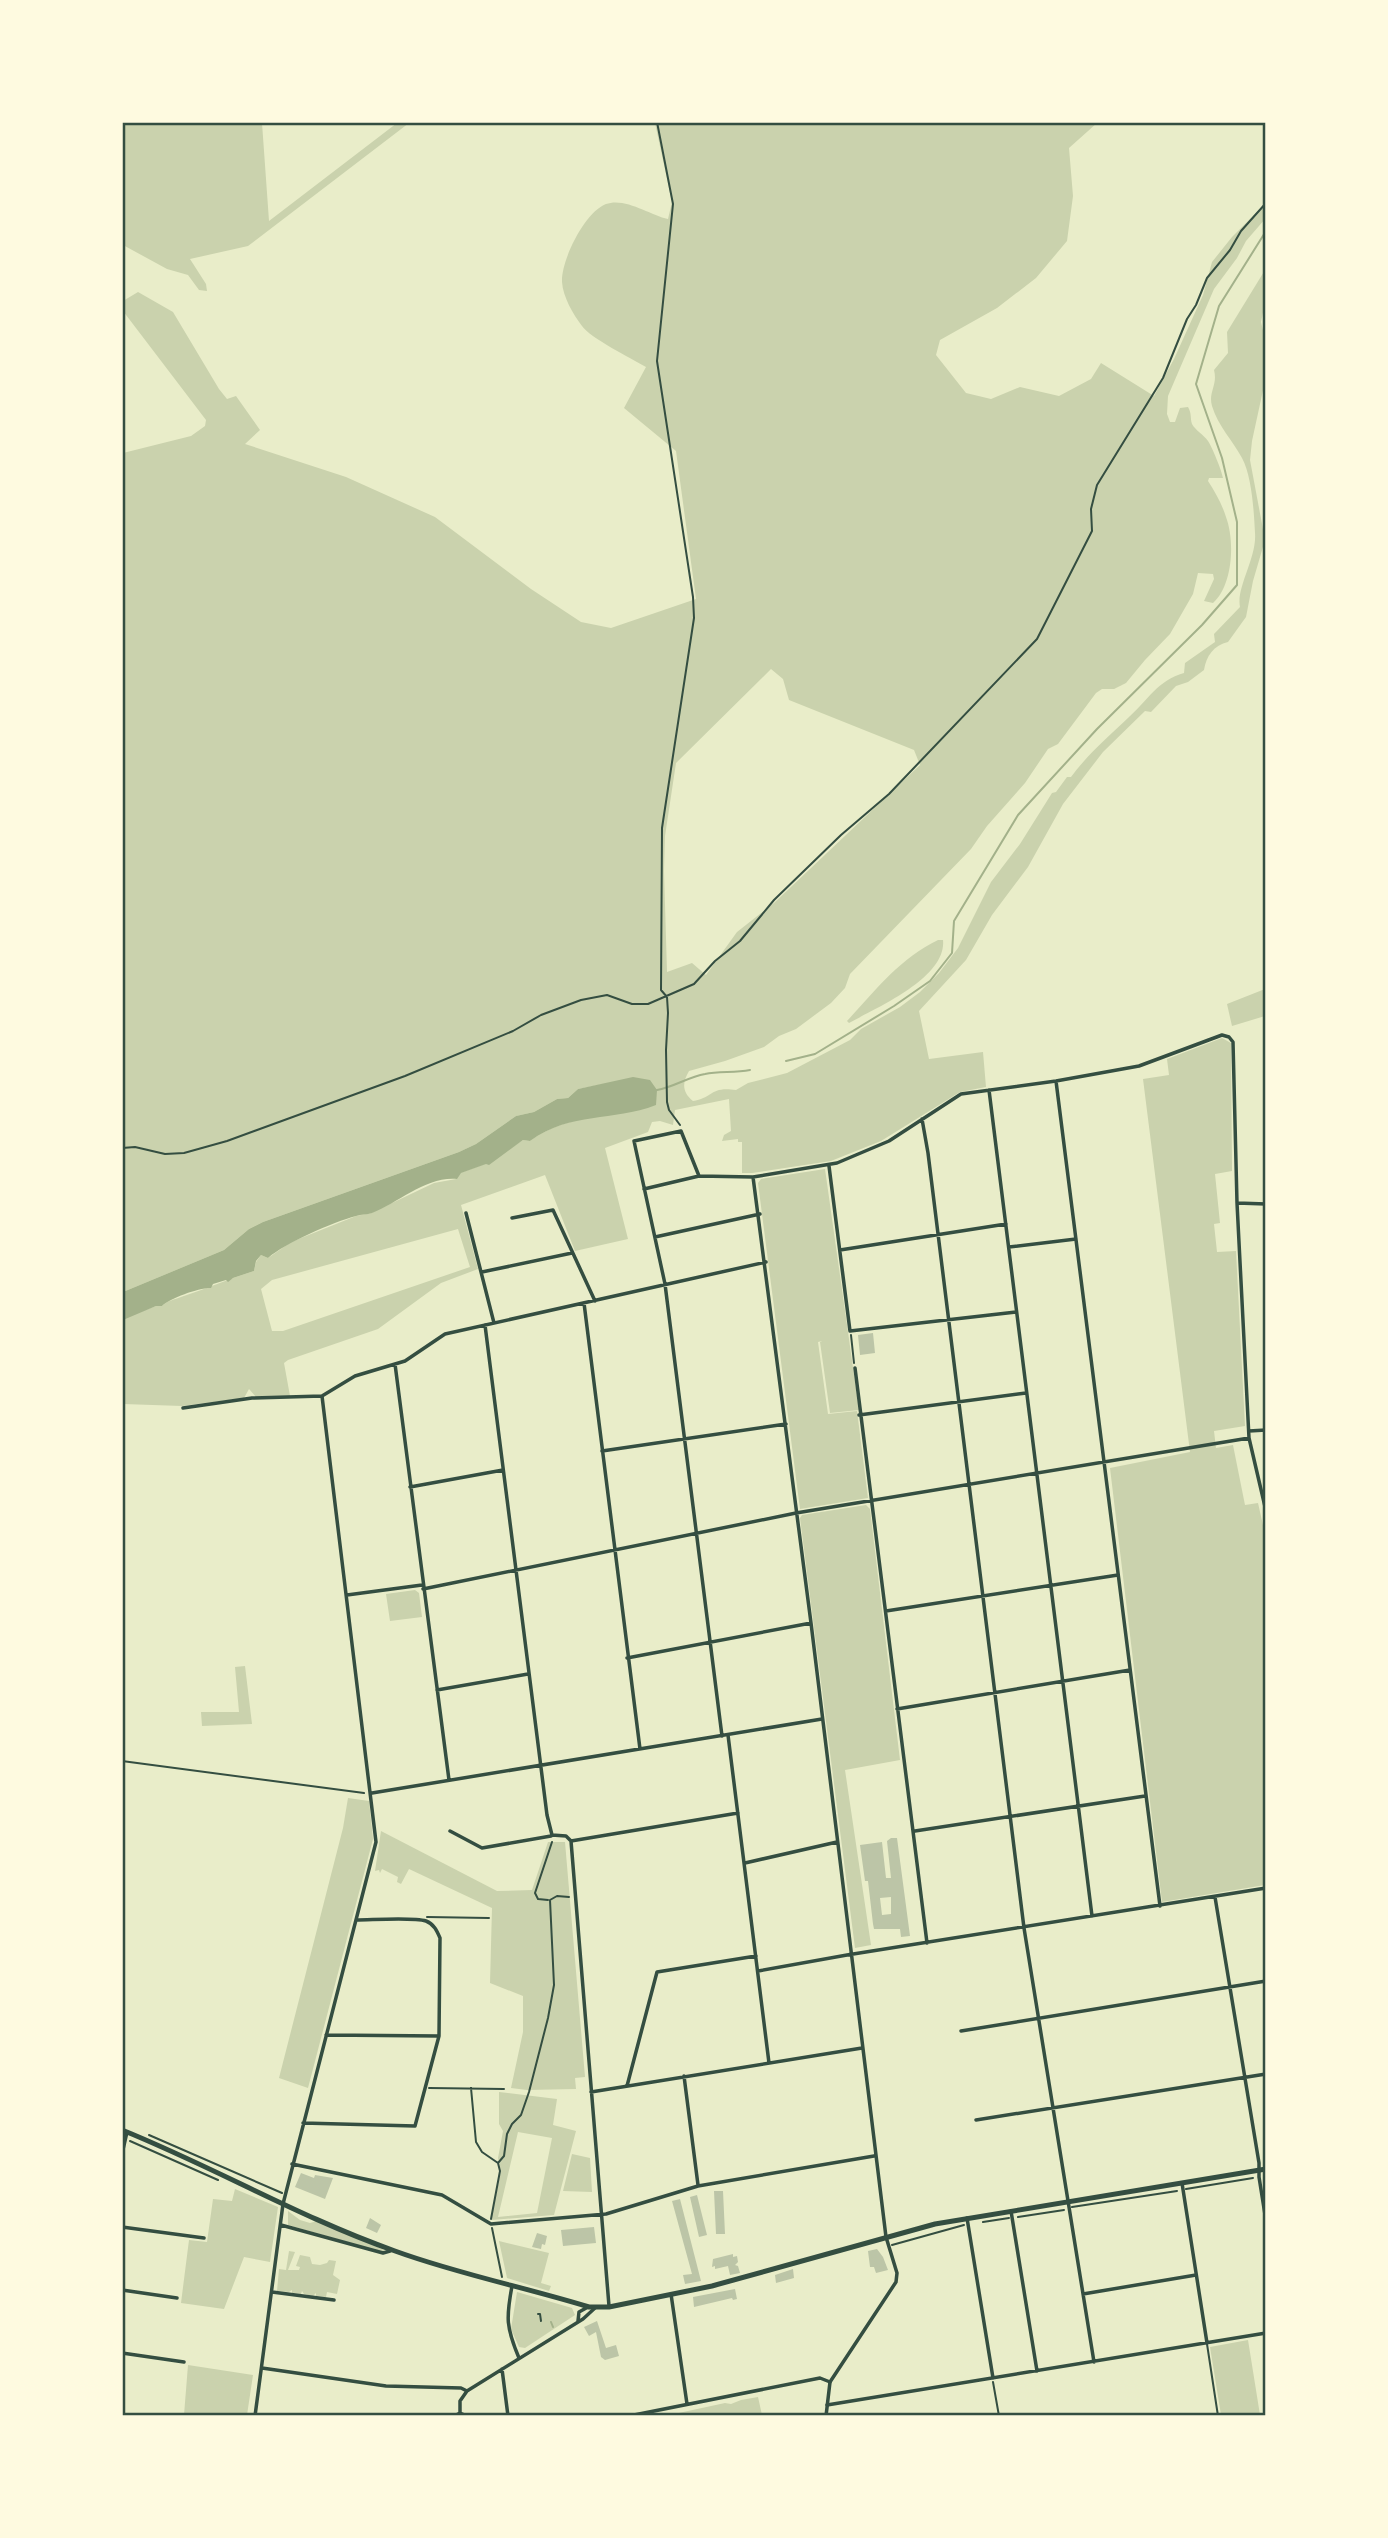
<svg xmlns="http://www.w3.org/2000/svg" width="1388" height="2538" font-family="'Golos Text',sans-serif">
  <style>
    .green { fill: #cad2ad; fill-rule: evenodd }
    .water { fill: #a3b18a }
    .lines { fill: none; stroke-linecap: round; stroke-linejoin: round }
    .stream { stroke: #a3b18a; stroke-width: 2 }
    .building { fill: #bcc5a7; fill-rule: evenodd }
    .path { stroke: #344e41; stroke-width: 2 }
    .service { stroke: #344e41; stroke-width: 2 }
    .minor { stroke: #344e41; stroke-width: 3.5 }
    .tertiary { stroke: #344e41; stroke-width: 3.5 }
    .primary { stroke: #344e41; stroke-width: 5 }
    .neatline { fill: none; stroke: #344e41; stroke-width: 2.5 }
  </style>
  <rect width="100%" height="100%" fill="#e9edc9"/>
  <path class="green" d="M122,123h140l7,98 128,-98h12l-161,123 -58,13 16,25 1,7 -8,-1 -11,-15 -21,-6 -44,-24z
    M655,123h442l-28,25 4,48 -6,45 -31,37 -39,30 -57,32 -4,15 30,38 25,6 29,-12 39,9 32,-17 10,-16 53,33 20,-37 29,-64 9,-33 20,-25 33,-33v15l-19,22 -9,17 -23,31 -46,107 -1,18 3,8h5l5,-14 8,-1c4,7 2,11 4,17 3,6 12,11 16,17 4,6 14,30 15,37h-14l-1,3c7,11 14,23 18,36 9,24 7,68 -13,86l-9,-2 10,-22 -1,-5 -15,-1 -5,21 -23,40 -25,26 -19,23 -12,6h-12l-6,4 -38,51 -10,5 -23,34 -38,43 -16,23 -121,125 -5,14 -14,15 -35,26 -17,7 -15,11 -39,14 -36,10c-7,12 -7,21 4,30 20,-3 17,-15 43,-11l12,-7 39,-10 63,-33 11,-11 39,-22 20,-15 19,-19 19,-25 33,-66 29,-38 32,-51 4,-1 11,-15h4c17,-23 37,-40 58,-60 19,-17 29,-37 55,-44l1,-10 30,-21 -1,-8 26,-27c-4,-20 17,-49 15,-74 -1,-20 -3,-57 -13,-75 -9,-17 -24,-32 -30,-52 -4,-14 6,-21 2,-36l14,-17 -1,-21 38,-62v33l-4,19 4,17v42l-13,60 -2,19 15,80 -12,41 -7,36 -18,25c-14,3 -22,14 -24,28l-16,12 -12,4 -25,26 -6,-1 -42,41 -40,52 -35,63 -36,48 -26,45 -47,51 10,48 54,-7 3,35 -26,5 -79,49 -50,20 -79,12h-10v-31h-4v-3l-16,2 2,-6 7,-4 -2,-32 -54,11 -2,15 -13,-4 -8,1 -4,10 -43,16 23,91 -53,12 -30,-76 -84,30 17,64 -37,14 -63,46 -90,31 -4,3 6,33 -34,1 -7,-8 -5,9 -62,8 -59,-2v-84l3,-3 30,-11h6c6,-6 12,-6 19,-9 24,-8 48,-18 73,-26l2,-9 5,-7 7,3 23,-16 65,-26 15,-3 63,-30 22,-4 4,-6 30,-11 33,-22 7,1c26,-19 55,-23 87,-28l-13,-29 -26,5 -10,9 -11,1 -23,13 -18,4 -40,28 -17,8 -196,70 -14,7 -25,21 -101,42v-839l68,-17 14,-10 1,-6 -83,-109v-10l15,-9 35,20 46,77 8,10 9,-3 24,34 -15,14 101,33 89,40 96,72 50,33 30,6 85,-29 -20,-148 -52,-43 22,-41c-15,-9 -56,-29 -64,-41 -9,-12 -19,-29 -20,-44 -1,-22 23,-70 44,-78 19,-7 44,11 62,15l4,-17zM771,669l12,10 6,21 125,50 6,15 -146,138 -37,29 -31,43 -14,-12 -25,9 -3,-101 1,-35 11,-73zM458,1229l12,38 -187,64h-11l-11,-42 11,-9z
    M938,940h5c4,38 -67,68 -94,83l-2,-2c28,-30 53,-63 91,-81z
    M1265,989v27l-33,10 -5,-22z
    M1222,1038l9,5 1,128 -17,3 5,49 -6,1 3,28 19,-1 9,175 -31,5 2,17 17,-3 12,60 13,-2 7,31v351l-103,17 -52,-434 80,-16 -47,-373 26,-4 -2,-16z
    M825,1169l34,241 -29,3 -10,-71 2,-1 -4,1 10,72 29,-3 11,87 -68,11 -42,-326 3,-4z
    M866,1505l4,4 30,251 -55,10 26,175 -16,3 -55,-430 2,-3z
    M415,1590l4,3 3,24 -32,4 -4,-27z
    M245,1666l7,58 -50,2 -1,-14h38l-4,-45z
    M348,1798l21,3 4,38 -65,249 -29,-10 64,-250z
    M381,1831l116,60 35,-1 16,-48h17l20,235 -10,1 1,11 -49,1 -16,-2 12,-56v-36l-33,-13 2,-75 -83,-39 -8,15 -4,-2 1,-5 -16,-8 -2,4 -1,-3 -4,1z
    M499,2092l58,7 -4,26 23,6 -22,84 -63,5 10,-49 -3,-13 5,-27 -4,-7zM518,2132l34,6 -15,75 -39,4z
    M572,2154l18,4 2,34 -29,-1z
    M235,2189l43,18 -8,55 -26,-5 -20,52 -43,-6 8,-63 18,2 6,-43 19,2z
    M288,2211l12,9 10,3 7,-2 67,29 -1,2 -95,-27z
    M499,2241l50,12 -8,30 10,3 -2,5 -42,-13z
    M289,2251l6,1 -7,18h11l1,-3 -4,-1 4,-11 10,2 2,7 8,1 7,-2 2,-3 7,1 -3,14 7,5 -3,14 -10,-2 -1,5 -10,-1v-3l-3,3 -9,-2 -2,-3 -1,3 -9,-1v-3l-3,2 -12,-1 2,-22 7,1z
    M517,2292l55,16 3,7 -50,33 -6,-1 -8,-18z
    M1248,2340l12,75h-39l-11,-68z
    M188,2365l65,10 -6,40h-63z
    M758,2397l4,18h-88v-1l51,-11 6,1 10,-4z"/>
  <path class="water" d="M633,1077l17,3 7,10 -1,15c-44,17 -84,6 -126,36l-7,-1 -34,25 -3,-1 -25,9 -4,6c-30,-3 -59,24 -85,34 -5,2 -11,1 -16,3 -23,6 -71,27 -88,42l-7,-3 -5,6 -2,10 -21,7 -5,4 -2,-2 -13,4 -2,4c-10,-1 -41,10 -49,18h-6l-33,14v-28l101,-42 25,-21 14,-7 196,-70 17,-8 40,-28 18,-4 23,-13 11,-1 10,-9z"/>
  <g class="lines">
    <path class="stream" d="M786,1061l29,-7 79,-48 36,-25 22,-28 2,-32 64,-106 79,-86 105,-104 35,-40v-63l-15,-64 -26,-74 23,-78 47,-75
      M657,1090c17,-3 31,-13 48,-16 14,-3 29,-1 45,-4
      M551,2322l2,5"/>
  </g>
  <path class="building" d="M873,1333l2,20 -15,2 -2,-20z
    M891,1838h6l13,98 -9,1 -1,-8h-26l-1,-5 -5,-43h-3l-5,-36 22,-3 4,36h5l-4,-37zM891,1897v17l-9,1 -2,-17z
    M301,2173l13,5 1,-3 18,3 -8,21 -30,-12z
    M714,2191h9l2,43h-9z
    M697,2195l10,40 -8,2 -9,-40z
    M680,2199l21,82 -16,3 -2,-9 9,-1 -20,-73z
    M370,2218l11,7 -4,8 -11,-5z
    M594,2227l2,16 -33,3 -2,-16z
    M537,2233l10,3 -2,9 -3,-1 -1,5 -9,-2z
    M877,2249l6,8 5,13 -12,3 -2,-6h-4l-2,-16z
    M733,2254v3l4,-1 1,6 -3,3 3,1 2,7 -10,2 -2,-9 -13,3v-3l-3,1 1,-8z
    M793,2269l1,9 -18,5 -1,-8z
    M735,2289l2,10 -4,1 -1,-2 -38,9 -1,-10z
    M597,2321l9,27 10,-3 3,11 -14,4 -4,-3 -5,-25 -7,4 -5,-9z"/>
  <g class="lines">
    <path class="path" d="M657,122l16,82 -16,157 36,236 1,21 -32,210 -1,162 6,7 1,16 -2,37 1,52 2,8 11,15
      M122,1148l13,-1 30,7 19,-1 43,-12 178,-65 108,-45 28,-16 40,-15 26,-5 25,9h16l46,-20 21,-23 25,-20 34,-41 67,-65 48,-41 148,-155 55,-108 -1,-22 6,-24 66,-107 24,-59 9,-14 11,-27 23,-28 11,-19 25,-28
      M851,1335l3,28
      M122,1761l242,32
      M548,1900l-10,-1 -3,-6 17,-51
      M427,1917l62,1
      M429,2088l75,1
      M471,2088l5,54 6,10 16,11 2,8 -9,48
      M149,2135l133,58
      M130,2141l88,39
      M498,2163l6,-7 3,-22 5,-10 9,-9 8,-23 19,-74 6,-33 -4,-85 7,-4 12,1
      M1186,2189l67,-11
      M1072,2207l105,-16
      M1018,2217l46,-7
      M983,2222l26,-4
      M492,2228l10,49
      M892,2245l72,-20
      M538,2314h2l1,7
      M993,2382l6,34"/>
    <path class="service" d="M1207,2344l11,72"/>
    <path class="minor" d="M1056,1081l104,825
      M989,1090l103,826
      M922,1119l6,34 96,775 70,434
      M829,1166l21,165 166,-19
      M699,1176l-18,-45 -47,10 31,143 57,452
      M753,1177l58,446 75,614
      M644,1189l55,-13 54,1 84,-14 52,-22 72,-47 95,-13 83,-15 83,-31 7,2 4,5 4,161 12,235 17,73
      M1237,1203l29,1
      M466,1213l28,110
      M512,1218l41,-8 42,91
      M655,1237l105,-23
      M1009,1247l67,-8
      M840,1250l166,-26
      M482,1272l90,-19
      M584,1303l56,446
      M485,1325l62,490 5,20 14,1 5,5
      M395,1364l54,416
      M855,1368l72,575
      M183,1408l69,-10 70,-2 33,-20 50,-15 40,-27 321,-72
      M859,1415l167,-22
      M1249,1431l17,-1
      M602,1451l184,-27
      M410,1487l93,-17
      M423,1589l373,-76 453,-75
      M347,1595l75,-10
      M886,1611l232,-36
      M627,1658l184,-35
      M437,1690l91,-16
      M897,1709l233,-39
      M728,1735l41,328
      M372,1793l450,-74
      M450,1831l32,17 69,-12
      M915,1831l230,-35
      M571,1841l38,465
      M571,1841l167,-28
      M745,1863l92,-21
      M1215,1897l44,266v14l7,44
      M356,1920c16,0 57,-3 70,1 8,3 11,10 14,17l-1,98
      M758,1971l89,-16 419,-67
      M961,2031l305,-50
      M684,2076l14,109
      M627,2086l30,-114 99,-16
      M591,2092l271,-44
      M976,2120l290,-46
      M303,2123l112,3 24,-90 -113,-1
      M122,2154l5,-22
      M292,2164l150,31 49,29 115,-10 92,-28 176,-30
      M1182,2183l25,160
      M1011,2211l26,160
      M967,2218l26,160
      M281,2225l102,28 7,-2
      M122,2227l82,11
      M512,2286c-6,32 -6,41 7,72
      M122,2290l55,8
      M272,2292l62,8
      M671,2294l16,110
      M1083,2294l113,-19
      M578,2321l1,-9 9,-5
      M122,2353l62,9
      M262,2368l124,18 75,2 6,3
      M502,2369l6,47
      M827,2405l439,-72
      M460,2413v-12l7,-10 116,-72 12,-11
      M255,2416l28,-212 93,-362 -54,-446
      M454,2416l6,-3 7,3
      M629,2416l191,-38 10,4"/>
    <path class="tertiary" d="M826,2416l4,-34 66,-100 1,-9 -11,-36"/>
    <path class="primary" d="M122,2130c92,37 179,88 273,121 63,23 129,36 194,56h20l103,-21 223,-62 331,-55"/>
  </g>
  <rect width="1388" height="2538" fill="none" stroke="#fefae0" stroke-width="248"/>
  <rect x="124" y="124" width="1140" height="2290" class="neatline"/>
</svg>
